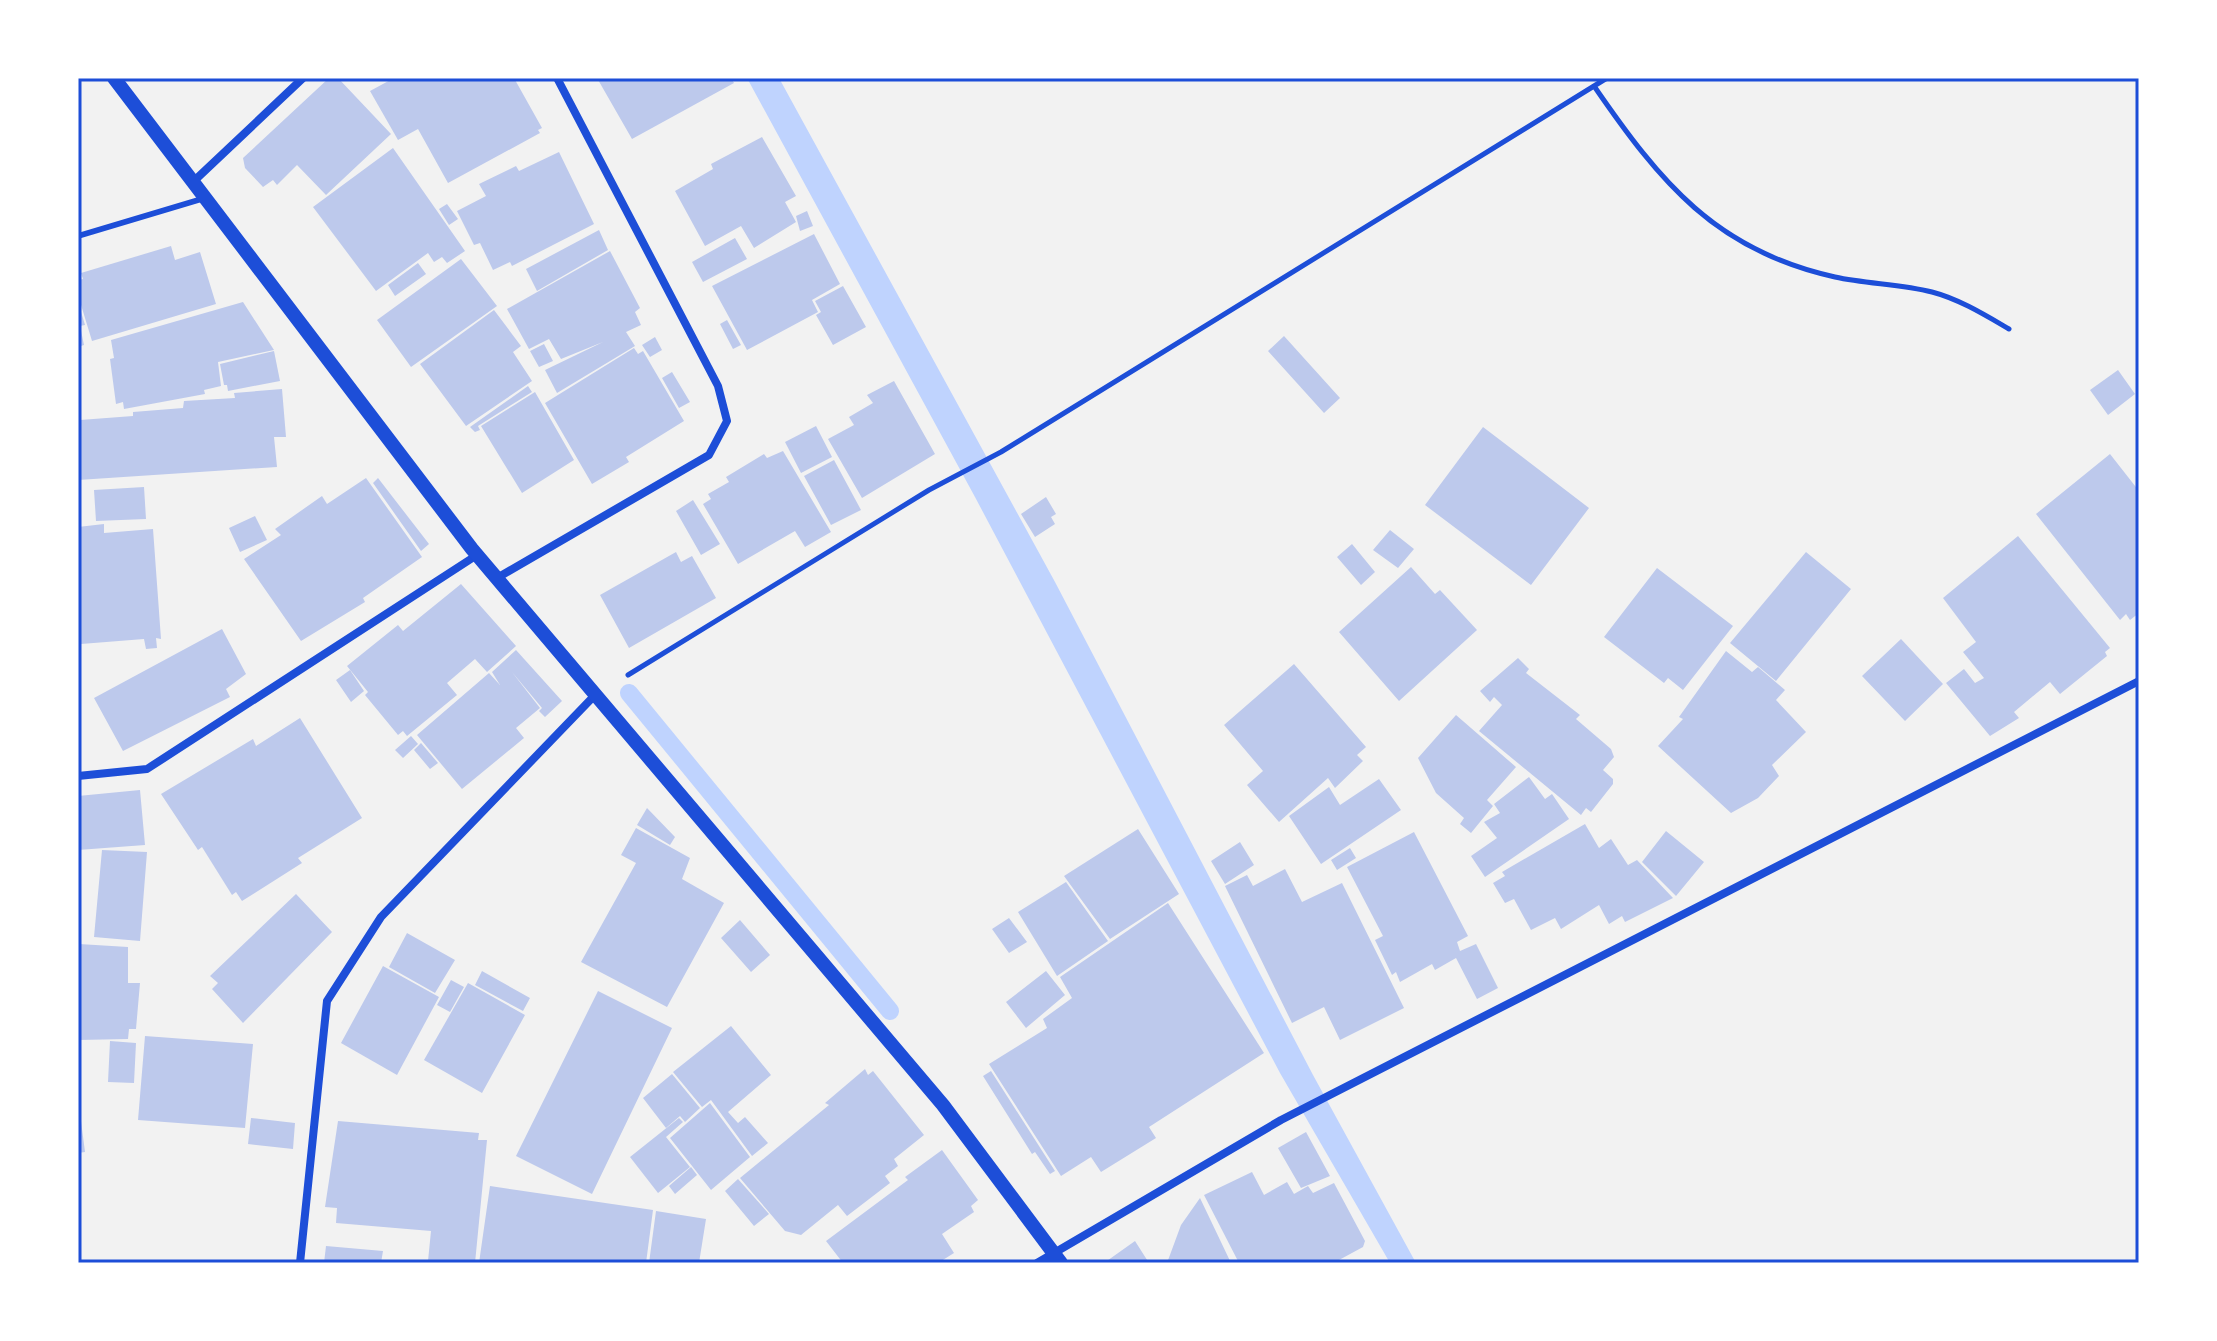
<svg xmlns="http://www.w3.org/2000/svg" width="2217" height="1341" font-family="'Noto Sans',sans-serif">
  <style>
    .water { fill: #bfd3fe }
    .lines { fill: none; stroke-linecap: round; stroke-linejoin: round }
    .stream { stroke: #bfd3fe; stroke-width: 18 }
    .building { fill: #bdc9ec }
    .path { stroke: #1d4ed8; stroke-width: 5 }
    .service { stroke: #1d4ed8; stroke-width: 6 }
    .minor { stroke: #1d4ed8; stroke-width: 8 }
    .tertiary { stroke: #1d4ed8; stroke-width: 14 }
    .neatline { fill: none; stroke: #1d4ed8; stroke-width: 3 }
  </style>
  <rect width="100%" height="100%" fill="#f2f2f2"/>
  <path class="water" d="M747,78h32l276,504 258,493 103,188h-26l-110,-190 -305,-576z"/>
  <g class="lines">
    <path class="stream" d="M629,693l261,318"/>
  </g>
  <path class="building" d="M329,78h9l53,56 -65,61 -29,-30 -20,20 -4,-5 -10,7 -18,-19 -2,-10z
    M394,78h120l28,50 -4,2 2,3 -92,50 -30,-54 -20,11 -28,-49z
    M597,78h134l3,5 -102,56z
    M762,137l34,59 -11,6 11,20 -42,26 -13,-22 -36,20 -30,-55 38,-22 -2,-5z
    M393,148l72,103 -18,12 -5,-6 -8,5 -6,-9 -52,38 -63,-84z
    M559,152l35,72 -82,42 -2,-4 -17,8 -13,-27 -6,2 -17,-34 29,-15 -7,-12 37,-18 3,5z
    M447,204l11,15 -9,6 -10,-16z
    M807,211l6,15 -13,5 -4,-15z
    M599,230l9,20 -71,41 -11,-22z
    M814,234l26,50 -28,16 6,12 -71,38 -35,-64z
    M735,238l12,21 -44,23 -11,-20z
    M171,246l4,14 25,-8 16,52 -124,37 -14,-46v-15l5,-1 -2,-6z
    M610,251l30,57 -5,4 6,13 -15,7 9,14 -78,47 -12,-23 58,-28 -42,17 -12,-20 -20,10 -22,-40z
    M461,259l36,47 -86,61 -34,-47z
    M418,263l8,11 -31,22 -7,-11z
    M843,286l23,41 -33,18 -17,-30 5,-3 -6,-11z
    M243,302l31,48 -56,12 3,24 -17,4 1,4 -81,15 -1,-7 -7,2 -6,-45 4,-1 -3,-18z
    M79,305l6,20 -5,1 4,19 -6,2z
    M494,310l27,36 -8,6 19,29 -66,45 -46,-62z
    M727,320l14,25 -8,4 -13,-25z
    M1284,336l56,62 -16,15 -56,-62z
    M655,337l7,13 -12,7 -8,-12z
    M544,344l9,17 -14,6 -9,-16z
    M634,348l4,6 5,-3 41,70 -58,36 3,5 -37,22 -47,-81z
    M274,351l6,30 -52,10 -1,-6h-3l-4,-21z
    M2118,370l17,24 -27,21 -18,-25z
    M672,372l18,30 -11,6 -17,-30z
    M894,381l41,73 -73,44 -34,-59 26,-14 -5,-8 24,-14 -6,-8z
    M528,386l4,6 -54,34 2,4 -5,2 -5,-5z
    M282,389l4,48h-12l3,30 -199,13 2,-60 53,-4v-4l50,-4 1,-7 51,-3 -1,-5z
    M535,392l39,68 -52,33 -41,-67z
    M816,426l16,31 -31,16 -16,-31z
    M1483,427l106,81 -58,77 -106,-80z
    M783,451l48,81 -26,15 -10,-16 -57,33 -35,-60 8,-5 -3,-5 21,-12 -3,-5 38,-23 3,4z
    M2110,454l29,37v122l-9,7 -4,-6 -6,6 -84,-106z
    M834,460l27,50 -30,15 -27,-49z
    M366,478l56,79 -59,41 2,4 -64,39 -57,-82 37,-24 -6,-6 47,-33 5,8z
    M378,478l51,66 -8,7 -48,-68z
    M144,487l2,32 -50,2 -2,-31z
    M1046,497l10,17 -5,3 4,7 -20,13 -14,-23z
    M693,500l27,44 -19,11 -25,-44z
    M255,516l12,24 -27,12 -11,-24z
    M104,524v9l49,-4 8,110 -5,-1 1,10 -11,1 -2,-10 -63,5v7h-3v-124z
    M1390,530l24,19 -16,19 -25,-18z
    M2018,536l92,112 -5,4 2,4 -47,38 -10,-12 -36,30 5,6 -29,18 -44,-53 18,-14 11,14 9,-5 -21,-26 13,-10 -33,-44z
    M1352,544l23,28 -14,13 -24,-28z
    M676,552l5,10 11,-6 24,42 -87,50 -29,-53z
    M1806,552l45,37 -75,92 -46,-38z
    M1411,567l24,27 5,-4 37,40 -78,71 -60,-69z
    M1657,568l76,58 -50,64 -15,-12 -4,5 -60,-46z
    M461,584l55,62 -29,26 -12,-13 -28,24 10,12 -50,41 -4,-5 -5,4 -33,-40 3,-3 -21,-26 51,-41 5,6z
    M222,629l24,45 -20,15 4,8 -107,54 -29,-53z
    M1901,639l42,45 -38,37 -43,-45z
    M516,650l46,51 -17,16 -6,-6 3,-3 -30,-36 28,36 -24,20 8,10 -62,51 -45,-54 72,-62 11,12 -8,-13z
    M1726,651l26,21 6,-5 27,23 -9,10 30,32 -34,33 7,11 -21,22 -27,15 -73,-67 25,-27 -4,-2z
    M1518,658l11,11 -3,4 54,42 -4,4 35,30 3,8 -11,13 10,9v5l-22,28 -5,-4 -5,7 -102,-84 23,-26 -8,-8 -4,5 -10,-11z
    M1294,664l72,83 -9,8 6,6 -28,27 -7,-10 -49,44 -32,-37 16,-14 -39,-46z
    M350,670l14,21 -13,11 -15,-22z
    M1456,715l60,52 -29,33 6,6 -22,27 -11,-9 4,-6 -28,-25 -18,-35z
    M300,718l62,100 -64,40 4,5 -60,38 -6,-9 -4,3 -30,-48 -4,3 -37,-56 92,-55 3,7z
    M411,736l7,8 -15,14 -8,-8z
    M421,743l17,20 -8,6 -16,-19z
    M1529,777l16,22 7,-5 17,25 -84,58 -14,-21 26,-18 -13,-16 16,-9 -6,-9z
    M1379,779l22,31 -80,54 -32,-48 40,-29 11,18z
    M140,790l5,55 -67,5v-54z
    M647,808l28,29 -5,8 -33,-20z
    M1585,824l14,24 12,-9 17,26 9,-5 36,38 -48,24 -3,-6 -13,8 -10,-19 -38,24 -6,-11 -24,12 -17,-31 -9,4 -12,-20 12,-7 -3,-4z
    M636,828l54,30 -8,21 42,24 -57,104 -86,-45 55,-99 -15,-8z
    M1138,829l41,65 -69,45 -46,-63z
    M1666,831l38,31 -28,34 -34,-34z
    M1414,832l54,104 -11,6 3,9 16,-7 22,44 -21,11 -21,-41 -21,12 -3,-6 -32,18 -4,-10 -4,3 -17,-35 8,-4 -36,-69z
    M1240,842l14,23 -29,19 -14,-23z
    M1350,848l6,10 -19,12 -6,-10z
    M102,850l45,2 -7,89 -46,-4z
    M1285,869l17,33 40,-19 62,125 -64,32 -16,-33 -32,16 -67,-137 22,-11 6,11z
    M1066,882l42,59 -51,35 -39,-64z
    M296,894l36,38 -89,91 -31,-34 6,-6 -8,-7z
    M1168,903l96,150 -115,74 7,11 -55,34 -10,-15 -30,19 -72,-112 58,-36 -4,-9 29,-21 -12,-21z
    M1009,918l18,24 -18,11 -17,-24z
    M740,920l30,35 -19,17 -30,-34z
    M407,933l48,27 -20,33 -46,-26z
    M79,944l49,3v36h12l-4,46h-7l-1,10 -50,1z
    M383,966l56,31 -42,78 -56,-32z
    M482,971l48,27 -7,13 -48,-26z
    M1046,971l19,24 -39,33 -20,-26z
    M451,980l13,7 -14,25 -13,-7z
    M468,983l57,32 -43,78 -58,-33z
    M598,991l74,37 -80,166 -76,-38z
    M731,1026l40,49 -43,37 10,11 7,-6 23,26 -16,13 -41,-56 -9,7 -29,-35z
    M145,1036l108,8 -8,84 -107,-8z
    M110,1041l26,2 -2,40 -26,-1z
    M865,1069l3,6 5,-4 51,64 -30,24 4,7 -13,10 5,7 -43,33 -9,-11 -37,30 -16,-4 -45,-53 89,-73 -4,-2z
    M991,1071l64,100 -5,3 -15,-22 -3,2 -49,-78z
    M672,1074l28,34 -15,14 -5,-6 -14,12 -23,-30z
    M78,1098l7,54 -7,1z
    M710,1103l40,54 -39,33 -41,-52z
    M251,1118l44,5 -2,26 -45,-5z
    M679,1118l4,4 -17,15 24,30 -32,26 -28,-36z
    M338,1121l141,12 -1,7h9l-12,123 -47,-2 3,-30 -95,-8 1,-15 -12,-1z
    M1306,1132l24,44 -29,12 -23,-40z
    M942,1150l36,50 -7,6 3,6 -32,22 12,19 -16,10h-95l-17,-22 82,-61 -3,-3z
    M691,1167l6,8 -22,19 -6,-8z
    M1252,1172l12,23 23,-13 7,12 14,-8 5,7 21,-10 31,58 -2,6 -24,13 2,3h-102l-35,-68z
    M738,1179l31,35 -15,12 -29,-35z
    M490,1186l163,24 -7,53h-167z
    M1200,1198l31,65h-64l14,-38z
    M656,1211l50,8 -7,44h-50z
    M1135,1241l14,22h-45z
    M326,1246l57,5 -2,12h-57z"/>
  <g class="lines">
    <path class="path" d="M1594,86c66,96 122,165 241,191 32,7 66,7 97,15 27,7 53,23 77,37
      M628,675l301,-185 72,-38 606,-374"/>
    <path class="service" d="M78,236l127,-38"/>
    <path class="minor" d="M194,181l109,-103
      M497,578l212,-123 18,-34 -9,-35 -161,-308
      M78,776l69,-7 330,-214
      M300,1263l27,-262 54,-84 214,-222
      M1037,1263l244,-143 858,-439"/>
    <path class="tertiary" d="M114,78l358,471 471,556 118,158"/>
  </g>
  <rect width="2217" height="1341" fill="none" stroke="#ffffff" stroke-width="160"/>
  <rect x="80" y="80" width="2057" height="1181" class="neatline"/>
</svg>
